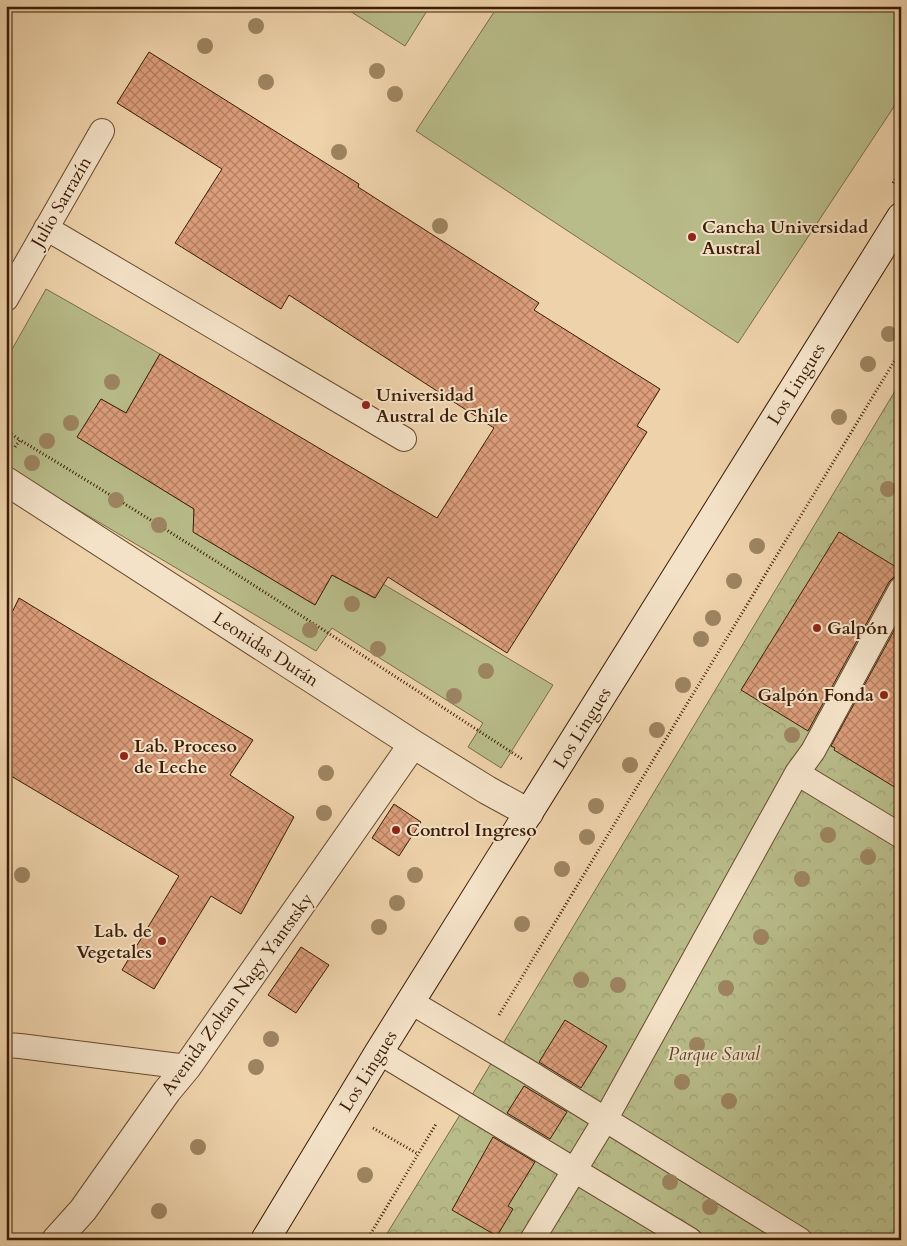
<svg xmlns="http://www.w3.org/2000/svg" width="907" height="1246" font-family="Cardo,serif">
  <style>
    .grass { fill: #b8bc89; stroke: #7a6c47 }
    .park { fill: url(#park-crowns); stroke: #7a6c47 }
    .building { fill: url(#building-cross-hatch); stroke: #3b1c05 }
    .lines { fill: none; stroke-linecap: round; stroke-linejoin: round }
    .service-casing { stroke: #684a2e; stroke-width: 26 }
    .minor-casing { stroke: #684a2e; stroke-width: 30 }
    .secondary-casing { stroke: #3b1c05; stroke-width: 30 }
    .path { stroke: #3b1c05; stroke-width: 3; stroke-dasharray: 1 2.5; stroke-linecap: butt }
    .service { stroke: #f4e2c8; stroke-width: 24 }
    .minor { stroke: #f4e2c8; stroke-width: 28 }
    .secondary { stroke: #f4e2c8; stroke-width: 28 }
    .tree { fill: #9d8461 }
    .poi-dot { fill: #8f2418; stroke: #f4e2c8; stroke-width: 2 }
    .labels { text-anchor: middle; stroke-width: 4; stroke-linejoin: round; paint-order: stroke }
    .street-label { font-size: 18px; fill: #3b1c05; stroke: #f4e2c8 }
    .poi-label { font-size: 18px; font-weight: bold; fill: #3b1c05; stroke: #f4e2c8; text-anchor: start }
    .park-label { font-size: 18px; font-style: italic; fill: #5a4426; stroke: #f4e2c8 }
  </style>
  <defs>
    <pattern id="park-crowns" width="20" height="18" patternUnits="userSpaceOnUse" patternTransform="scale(1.25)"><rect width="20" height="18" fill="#b8bc89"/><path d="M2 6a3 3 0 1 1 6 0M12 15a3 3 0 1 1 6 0" fill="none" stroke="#9fa175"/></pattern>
    <pattern id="building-cross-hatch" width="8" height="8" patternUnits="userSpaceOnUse" patternTransform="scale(1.25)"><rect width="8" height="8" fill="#db9d7a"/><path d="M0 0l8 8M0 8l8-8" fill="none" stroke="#b37f62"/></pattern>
  </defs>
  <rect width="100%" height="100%" fill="#eed2aa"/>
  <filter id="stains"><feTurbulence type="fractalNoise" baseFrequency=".004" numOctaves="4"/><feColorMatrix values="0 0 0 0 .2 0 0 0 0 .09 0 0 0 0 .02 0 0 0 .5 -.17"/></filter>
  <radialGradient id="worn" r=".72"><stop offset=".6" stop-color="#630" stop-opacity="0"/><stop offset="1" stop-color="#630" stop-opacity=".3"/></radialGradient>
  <path class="grass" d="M342,6h88l-25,40z
    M498,6h403v90l-163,247 -322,-212z
    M46,289l114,65 -34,59 -25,-14 -23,38 116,72v23l121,73 17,-30 42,23 9,-14 170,101 -52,83 -33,-21 15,-24 -151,-95 -16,23 -310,-184v-107z"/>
  <path class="park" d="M901,381v859h-518l83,-135z"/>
  <path class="building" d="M149,52l210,132 -1,3 181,116 -5,7 126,79 -23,37 10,6 -140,221 -119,-76 -13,21 -43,-23 -17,30 -122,-73 1,-23 -117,-72 24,-38 25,14 34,-59 277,164 57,-90 -205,-133 -8,14 -106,-66 47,-74 -105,-66z
    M839,532l62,38v5l-7,2 -5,5 -81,149 -67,-41z
    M19,598l234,142 -23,35 64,42 -53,97 -30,-18 -57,93 -32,-19 57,-94 -173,-103v-148z
    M901,618v173l-67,-41 1,-2 -4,-2z
    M394,804l27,18 -22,34 -27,-18z
    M301,947l28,18 -33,48 -28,-18z
    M565,1020l42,26 -26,42 -42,-26z
    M524,1086l43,26 -17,27 -43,-26z
    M493,1137l42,25 -27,44 5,3 -16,27 -45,-26z"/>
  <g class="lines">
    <defs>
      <path id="service" d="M46,228l358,211
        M6,299l96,-168
        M797,773l16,-22 88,-162
        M411,1002l116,69 273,169
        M6,1045l14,1 167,21
        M379,1052l311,188
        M532,1240l73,-120 192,-347 104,63"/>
      <path id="minor" d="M6,481l407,263 74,46 42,23
        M56,1240l27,-30 84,-119 20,-24 226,-323"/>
      <path id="secondary" d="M265,1240l114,-188 522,-835"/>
    </defs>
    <use href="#service" class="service-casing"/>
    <use href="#minor" class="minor-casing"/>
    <use href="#secondary" class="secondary-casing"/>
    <path class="path" d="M893,183l8,-12
      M6,430l14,10
      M15,447l5,-7c170,102 336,211 502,319
      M499,1015l402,-665
      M373,1128l45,26
      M367,1240l69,-116"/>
    <use href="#service" class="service"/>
    <use href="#minor" class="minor"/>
    <use href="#secondary" class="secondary"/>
  </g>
  <g class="tree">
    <circle cx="256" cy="26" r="8"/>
    <circle cx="205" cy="46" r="8"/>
    <circle cx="377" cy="71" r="8"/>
    <circle cx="266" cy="82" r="8"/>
    <circle cx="395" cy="94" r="8"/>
    <circle cx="339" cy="152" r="8"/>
    <circle cx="440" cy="226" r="8"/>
    <circle cx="889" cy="334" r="8"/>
    <circle cx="868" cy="364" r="8"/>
    <circle cx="112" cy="382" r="8"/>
    <circle cx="839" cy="417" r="8"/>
    <circle cx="71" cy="423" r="8"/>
    <circle cx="47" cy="441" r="8"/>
    <circle cx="32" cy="463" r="8"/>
    <circle cx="888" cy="489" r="8"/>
    <circle cx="116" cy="500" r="8"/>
    <circle cx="159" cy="525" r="8"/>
    <circle cx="757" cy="546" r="8"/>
    <circle cx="734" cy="581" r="8"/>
    <circle cx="352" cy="604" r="8"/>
    <circle cx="713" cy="618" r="8"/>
    <circle cx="310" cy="630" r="8"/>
    <circle cx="701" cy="639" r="8"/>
    <circle cx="378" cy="649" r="8"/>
    <circle cx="486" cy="671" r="8"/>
    <circle cx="683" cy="685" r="8"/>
    <circle cx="454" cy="696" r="8"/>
    <circle cx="657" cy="730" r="8"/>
    <circle cx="792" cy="735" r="8"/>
    <circle cx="630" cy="765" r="8"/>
    <circle cx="326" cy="773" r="8"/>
    <circle cx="596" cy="806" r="8"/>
    <circle cx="324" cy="813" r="8"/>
    <circle cx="828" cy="835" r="8"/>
    <circle cx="587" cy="837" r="8"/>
    <circle cx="868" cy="857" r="8"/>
    <circle cx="562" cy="869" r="8"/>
    <circle cx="22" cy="875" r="8"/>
    <circle cx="415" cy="875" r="8"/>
    <circle cx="802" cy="879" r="8"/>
    <circle cx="397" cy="903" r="8"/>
    <circle cx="522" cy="924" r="8"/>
    <circle cx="379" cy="927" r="8"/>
    <circle cx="761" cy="937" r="8"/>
    <circle cx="581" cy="980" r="8"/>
    <circle cx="618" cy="985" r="8"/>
    <circle cx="726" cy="988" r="8"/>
    <circle cx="271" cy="1039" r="8"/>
    <circle cx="697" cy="1045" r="8"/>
    <circle cx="256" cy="1067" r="8"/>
    <circle cx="682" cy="1082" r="8"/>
    <circle cx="729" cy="1101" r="8"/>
    <circle cx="198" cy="1147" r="8"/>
    <circle cx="365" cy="1175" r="8"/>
    <circle cx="670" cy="1182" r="8"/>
    <circle cx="710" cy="1207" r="8"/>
    <circle cx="159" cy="1211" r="8"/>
  </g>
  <g class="poi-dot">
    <circle cx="692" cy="237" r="5"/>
    <circle cx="366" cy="405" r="5"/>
    <circle cx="817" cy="628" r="5"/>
    <circle cx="884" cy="695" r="5"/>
    <circle cx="124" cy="756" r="5"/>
    <circle cx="396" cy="830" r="5"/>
    <circle cx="162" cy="941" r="5"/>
  </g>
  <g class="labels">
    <g class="street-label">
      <text transform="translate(61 202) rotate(-60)" y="6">Julio Sarrazín</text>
      <text transform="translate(796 384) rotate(-58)" y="6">Los Lingues</text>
      <text transform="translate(266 649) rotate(33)" y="6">Leonidas Durán</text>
      <text transform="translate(582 728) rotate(-58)" y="6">Los Lingues</text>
      <text transform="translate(237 994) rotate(-54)" y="6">Avenida Zoltan Nagy Yantstsky</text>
      <text transform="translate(368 1071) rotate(-58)" y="6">Los Lingues</text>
    </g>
    <g class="poi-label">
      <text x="702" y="233">Cancha Universidad<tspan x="702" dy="21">Austral</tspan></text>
      <text x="376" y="401">Universidad<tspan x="376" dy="21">Austral de Chile</tspan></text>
      <text x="827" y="634">Galpón</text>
      <text x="874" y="701" text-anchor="end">Galpón Fonda</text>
      <text x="134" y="752">Lab. Proceso<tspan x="134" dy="21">de Leche</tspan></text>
      <text x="406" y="836">Control Ingreso</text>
      <text x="152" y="937" text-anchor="end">Lab. de<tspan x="152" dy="21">Vegetales</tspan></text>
    </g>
    <g class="park-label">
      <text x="714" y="1060">Parque Saval</text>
    </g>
  </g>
  <rect width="907" height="1246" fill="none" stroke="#eed2aa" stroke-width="25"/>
  <rect x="8" y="8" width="892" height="1231" fill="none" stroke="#3b1c05" stroke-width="2.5"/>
  <rect x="12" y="12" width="882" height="1221" fill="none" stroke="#3b1c05"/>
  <rect width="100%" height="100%" filter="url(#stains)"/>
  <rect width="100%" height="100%" fill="url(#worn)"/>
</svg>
